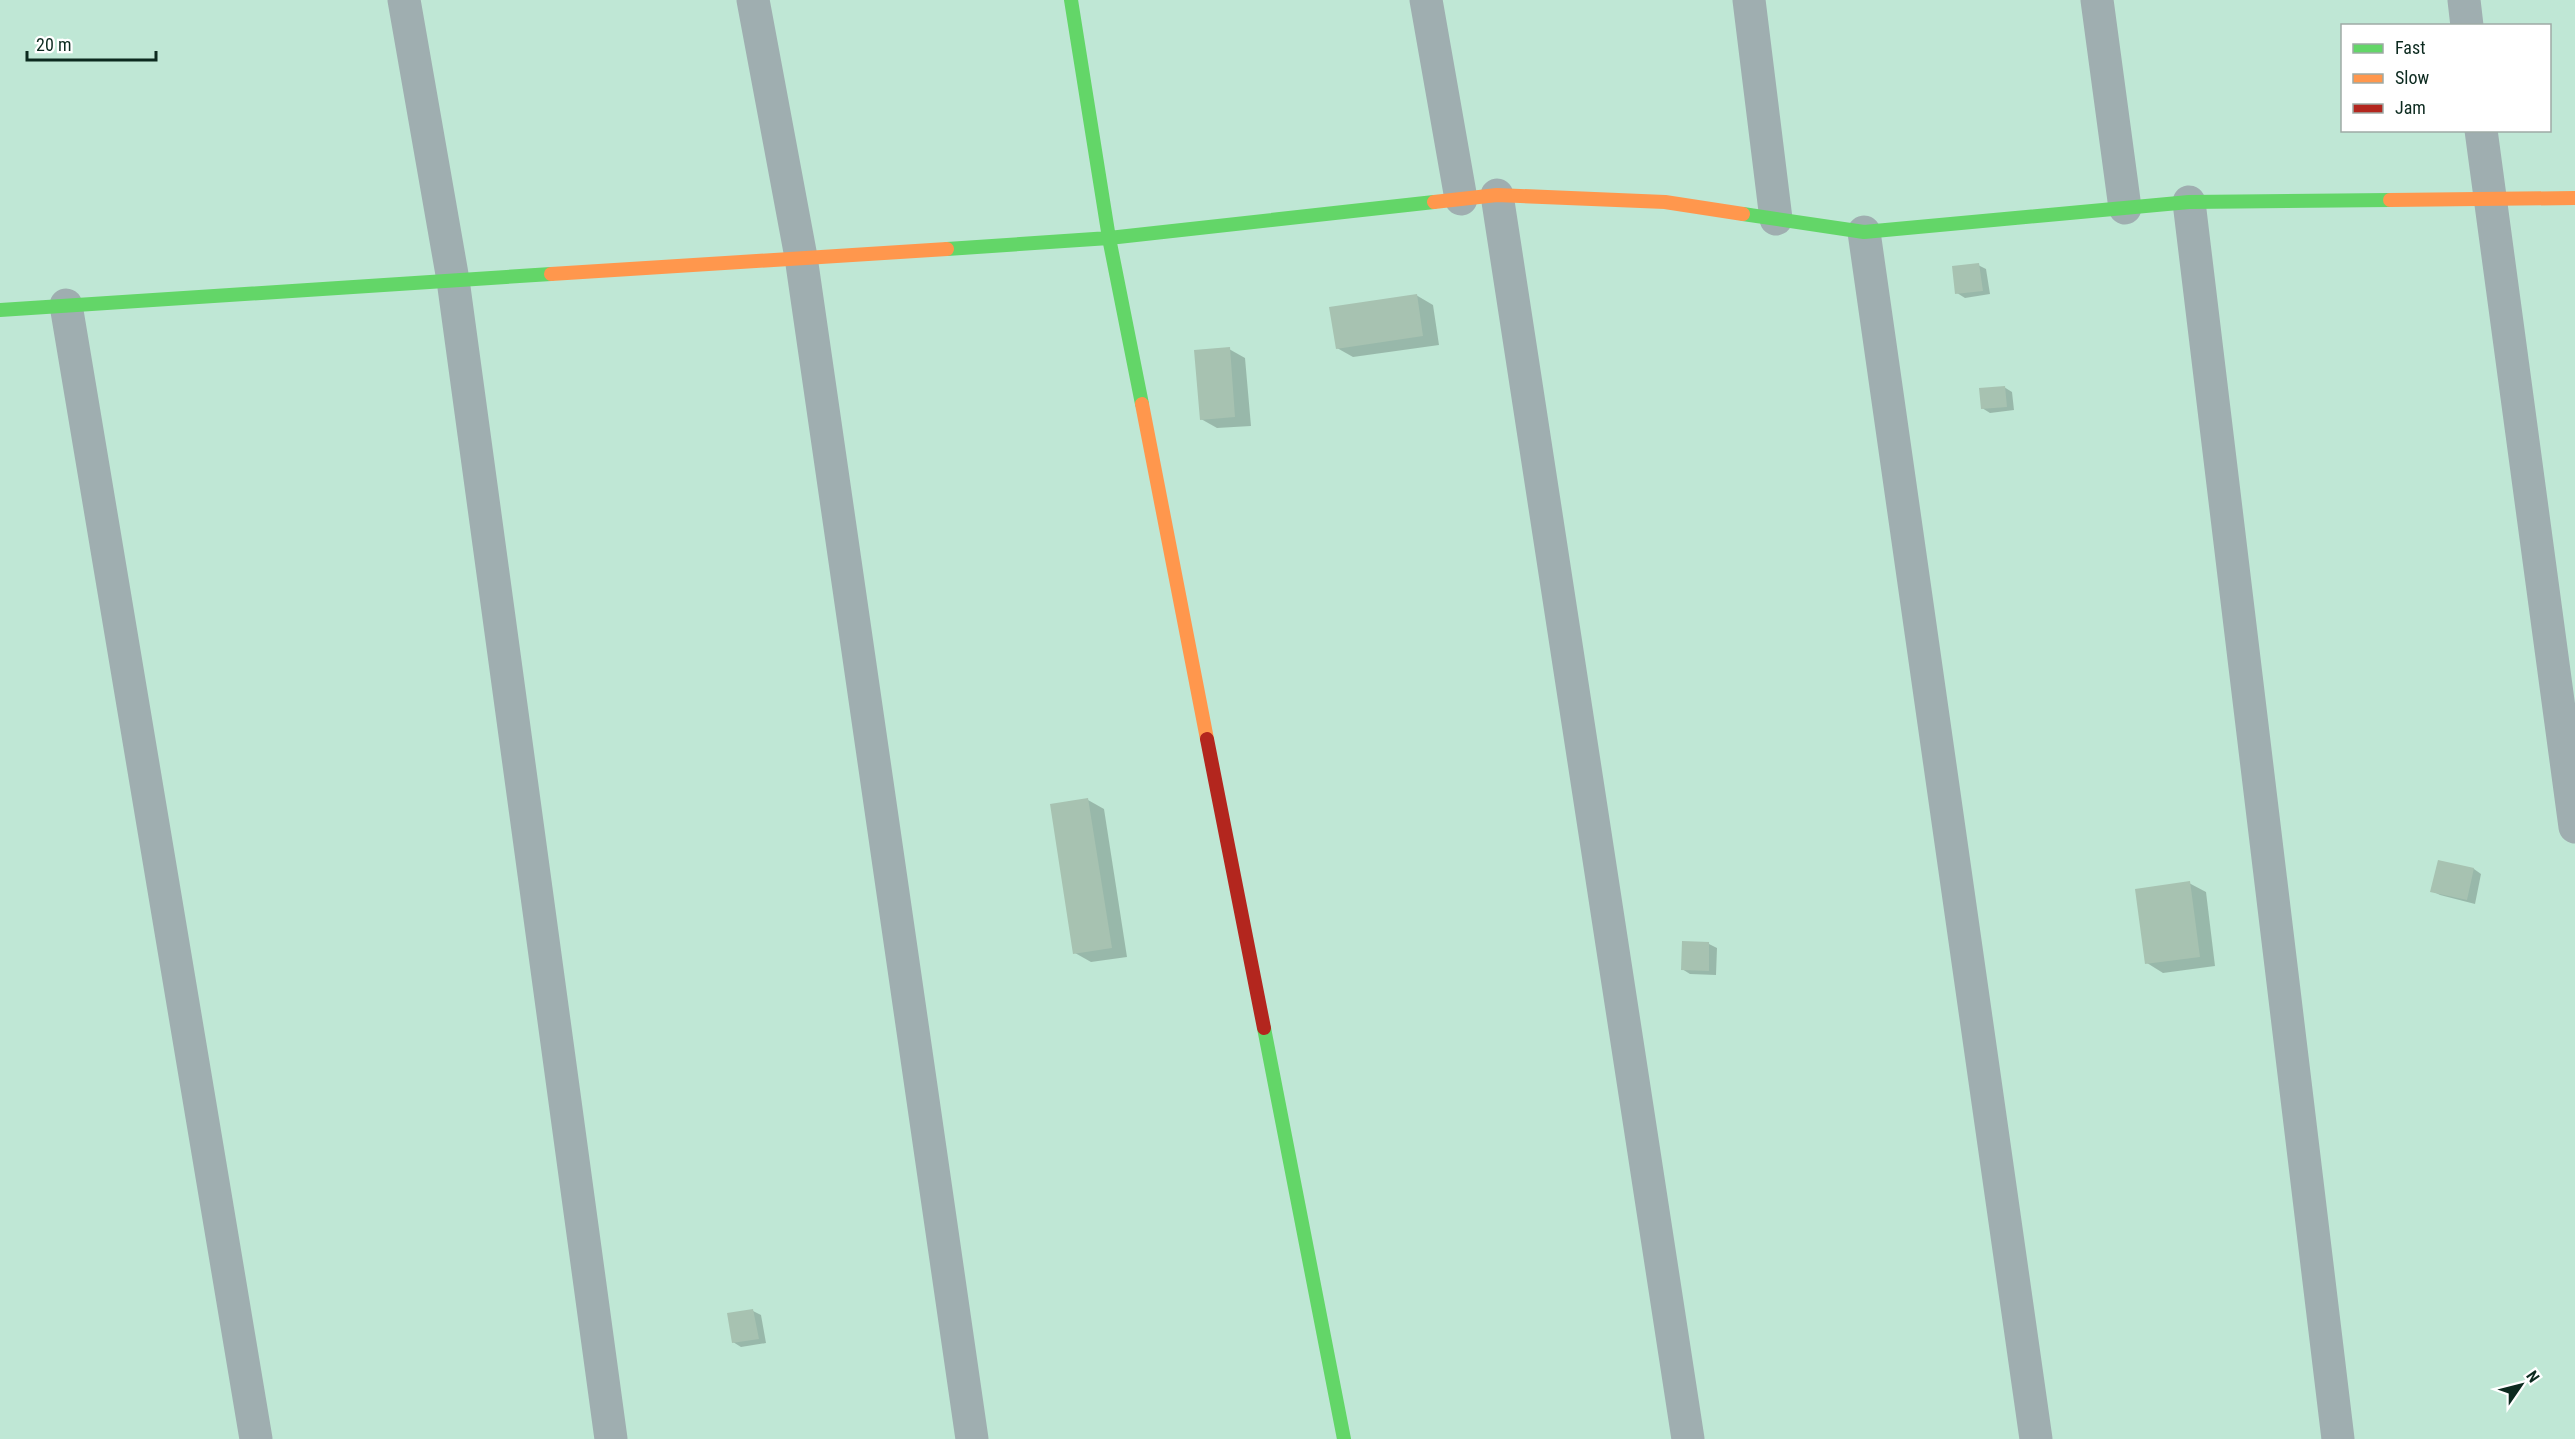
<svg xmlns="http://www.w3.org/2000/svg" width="2575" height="1439" font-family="'Roboto Condensed',sans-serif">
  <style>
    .shadow { fill: #0003 }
    .building { fill: #a7c2b1 }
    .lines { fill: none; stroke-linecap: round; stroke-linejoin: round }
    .street { stroke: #9faeb0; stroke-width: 33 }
    .fast { stroke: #63d668; stroke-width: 14 }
    .slow { stroke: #ff974d; stroke-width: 14 }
    .jam { stroke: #b3261e; stroke-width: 14 }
  </style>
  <rect width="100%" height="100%" fill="#bfe7d5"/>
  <path class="shadow" d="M1978,265l8,4 4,25 -25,4 -8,-5z
    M1416,295l17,10 6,40 -86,12 -16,-9z
    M1229,349l16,9 6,68 -34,2 -16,-9z
    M2004,387l8,5 2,18 -24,3 -8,-5z
    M1088,800l16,9 23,148 -36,5 -16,-9z
    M2439,862l35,7 7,5 -6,30 -35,-9 -8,-4z
    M2189,883l17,9 9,74 -52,7 -16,-10z
    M1683,942l26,2 8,4 -1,27 -26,-1 -8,-5z
    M753,1311l8,4 5,28 -25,4 -8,-5z"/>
  <path class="building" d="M1979,263l4,28 -28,3 -3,-28z
    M1417,294l6,42 -87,13 -7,-42z
    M1230,347l5,70 -35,3 -6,-70z
    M2005,386l2,21 -26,2 -2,-21z
    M1088,798l24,150 -39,6 -23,-150z
    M2438,860l36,8 -7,32 -37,-8z
    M2190,881l10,76 -55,7 -10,-75z
    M1682,941l27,1v29l-28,-1z
    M753,1309l6,30 -27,4 -5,-30z"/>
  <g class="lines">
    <path class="street" d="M404,0l49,280 158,1159
      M753,0l48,257 171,1182
      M1426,0l35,199
      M1749,0l27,219
      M2097,0l28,208
      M2464,0l3,26
      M2481,130l94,697
      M1497,195l191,1244
      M2189,202l149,1237
      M1864,232l172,1207
      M66,305l190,1134"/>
    <path class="fast" d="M1071,0l38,238 33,166
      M1743,214l121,18 325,-30 201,-2
      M947,249l162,-11 325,-36
      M0,310l551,-36
      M1264,1028l80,411"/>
    <path class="slow" d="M2390,200l185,-2
      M1434,202l63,-7 168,7 78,12
      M551,274l396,-25
      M1142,404l65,335"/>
    <path class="jam" d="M1207,739l57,289"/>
  </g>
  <rect x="2341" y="24" width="210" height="108" fill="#ffffff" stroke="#9eaaa5" stroke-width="1.5"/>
  <rect x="2353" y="44" width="30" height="9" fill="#63d668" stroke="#9eaaa5" stroke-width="1.5"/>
  <text x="2395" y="54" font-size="18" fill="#0c2a1f">Fast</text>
  <rect x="2353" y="74" width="30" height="9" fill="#ff974d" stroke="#9eaaa5" stroke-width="1.5"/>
  <text x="2395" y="84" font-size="18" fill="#0c2a1f">Slow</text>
  <rect x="2353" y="104" width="30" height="9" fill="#b3261e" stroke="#9eaaa5" stroke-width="1.5"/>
  <text x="2395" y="114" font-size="18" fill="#0c2a1f">Jam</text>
  <g transform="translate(2521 1385) rotate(55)" stroke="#ffffff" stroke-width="4.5" paint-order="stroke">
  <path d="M0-4.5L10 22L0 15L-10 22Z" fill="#0c2a1f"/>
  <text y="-9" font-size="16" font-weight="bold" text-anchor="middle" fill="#0c2a1f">N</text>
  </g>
  <path d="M27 51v9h129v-9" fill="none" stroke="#0c2a1f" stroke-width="3"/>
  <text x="36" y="51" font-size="18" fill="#0c2a1f" stroke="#ffffff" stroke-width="4.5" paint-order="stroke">20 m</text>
</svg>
